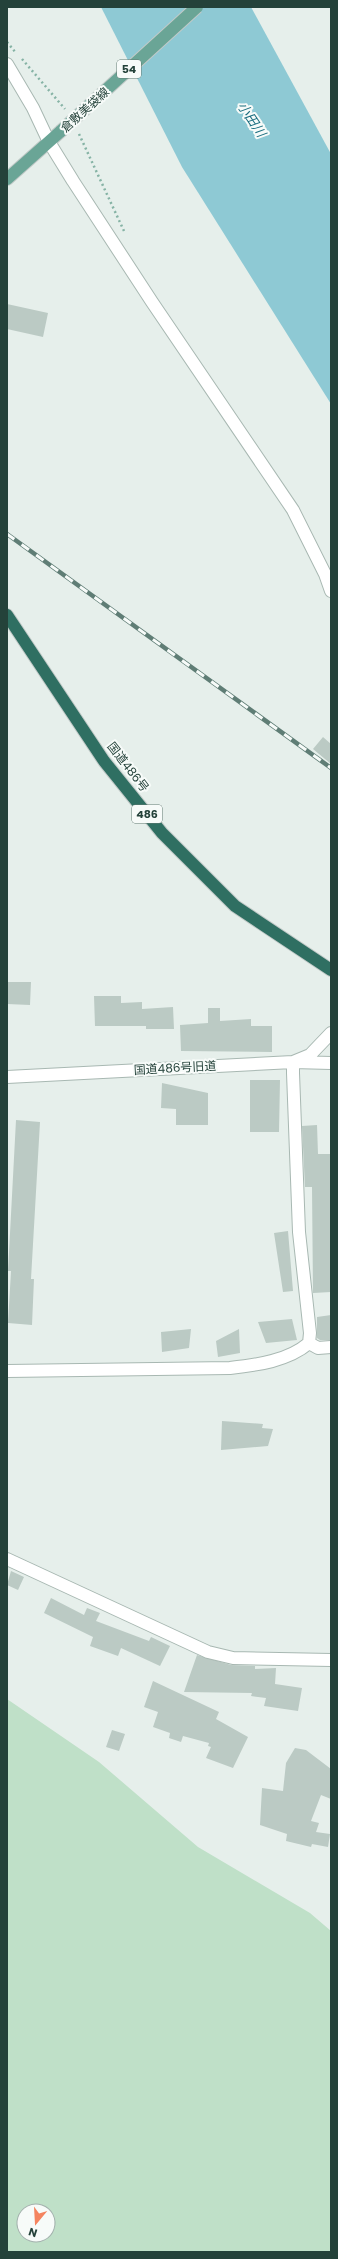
<svg xmlns="http://www.w3.org/2000/svg" width="338" height="2259" font-family="Poppins,'Noto Sans JP',sans-serif">
  <style>
    .green { fill: #bfe0c8; fill-rule: evenodd }
    .water { fill: #8ec9d4 }
    .building { fill: #bbcac4 }
    .lines { fill: none; stroke-linecap: round; stroke-linejoin: round }
    .minor-casing { stroke: #a8b8b2; stroke-width: 14 }
    .major-casing { stroke: #c2cac8; stroke-width: 14 }
    .highway-casing { stroke: #c2cac8; stroke-width: 14 }
    .path { stroke: #86b3a5; stroke-width: 2.5; stroke-dasharray: 2 3; stroke-linecap: butt }
    .minor { stroke: #fff; stroke-width: 12 }
    .major { stroke: #6aa596; stroke-width: 12 }
    .highway { stroke: #2f6f62; stroke-width: 12 }
    .rail-casing { stroke: #5f7d75; stroke-width: 4.5 }
    .rail { stroke: #f7fbf9; stroke-width: 3; stroke-dasharray: 9; stroke-linecap: butt }
    .major-bridge-casing { stroke: #c2cac8; stroke-width: 14; stroke-linecap: butt }
    .major-bridge { stroke: #6aa596; stroke-width: 12 }
    .labels { text-anchor: middle; stroke-width: 4; stroke-linejoin: round; paint-order: stroke }
    .shield { fill: #f7fbf9; stroke: #637a73; stroke-width: 1 }
    .shield-label { font-size: 11px; font-weight: bold; fill: #24423a }
    .street-label { font-size: 12px; fill: #24423a; stroke: #f7fbf9 }
    .water-label { font-size: 13px; font-style: italic; fill: #1c6f80; stroke: #f7fbf9 }
  </style>
  <rect width="100%" height="100%" fill="#e6efeb"/>
  <path class="green" d="M7,1699l92,63 99,85 112,66 21,18v321h-324zM24,2211h24v24h-24z"/>
  <path class="water" d="M101,7h150l80,147v250l-149,-237z"/>
  <path class="building" d="M7,304l41,9 -5,24 -36,-8z
    M323,737l8,7v20l-18,-15z
    M7,982h24l-1,23 -23,-1z
    M94,996h27v7l21,-1v7l31,-2 1,22h-28v-3h-51z
    M208,1008h12v13l31,-2v7h21v26l-91,-1 -1,-26 28,-2z
    M250,1080h30l-1,52h-29z
    M162,1083l46,10v32h-32v-16l-15,-1z
    M16,1120l24,2 -9,157h3l-2,46 -24,-2 3,-52h-3z
    M317,1125l1,29h13v138l-18,1 -1,-106h-7l-3,-61z
    M288,1231l5,60 -10,1 -9,-59z
    M331,1315v25h-11l-3,-2v-21z
    M292,1319l5,21 -31,3 -8,-21z
    M191,1329l-2,19 -27,4 -1,-20z
    M239,1329l1,24 -22,4 -2,-16z
    M222,1421l41,3 -1,4 11,1 -5,17 -47,4z
    M11,1571l13,6 -6,13 -11,-5z
    M51,1598l33,17 3,-7 13,5 -4,8 53,20 2,-4 19,9 -10,20 -39,-18 -3,8 -28,-10 3,-9 -49,-24z
    M197,1655l34,10 24,1v3l21,-1 -1,16 27,4 -4,23 -34,-5 2,-8 -15,-2 1,-3 -68,-1z
    M153,1681l66,31 -3,7 32,18 -15,31 -27,-10 5,-11 -3,-1 1,-3 -26,-7 -2,6 -12,-4 1,-5 -17,-6 5,-15 -14,-5z
    M112,1730l13,4 -6,17 -13,-4z
    M295,1748l11,2 25,19v30l-10,-4 -10,26 8,2 -3,9 14,2 -2,13 -16,-3 -1,3 -25,-6 1,-7 -27,-9 2,-37 21,3 3,-28z"/>
  <g class="lines">
    <defs>
      <path id="minor" d="M7,64l26,44 16,34 24,39 79,121 141,208 32,64 6,17
        M331,1063l-38,-1v11l6,159 11,101 -1,10 9,5 13,-1
        M7,1077l286,-15 17,-7 21,-22
        M7,1371l223,-3c27,-3 58,-7 79,-25
        M7,1559l201,93 25,6 98,2"/>
      <path id="major" d="M7,179l54,-48"/>
      <path id="highway" d="M7,615l97,146 58,72 73,73 96,64"/>
    </defs>
    <use href="#minor" class="minor-casing"/>
    <use href="#major" class="major-casing"/>
    <use href="#highway" class="highway-casing"/>
    <path class="path" d="M7,42l9,11
      M22,59l43,50
      M79,134l45,97"/>
    <use href="#minor" class="minor"/>
    <use href="#major" class="major"/>
    <use href="#highway" class="highway"/>
    <defs>
      <path id="rail" d="M7,534l324,234"/>
    </defs>
    <use href="#rail" class="rail-casing"/>
    <use href="#rail" class="rail"/>
    <defs>
      <path id="major-bridge" d="M61,131l136,-124"/>
    </defs>
    <use href="#major-bridge" class="major-bridge-casing"/>
    <use href="#major-bridge" class="major-bridge"/>
  </g>
  <g class="labels">
    <g class="shield">
      <rect x="117" y="60" width="24" height="18" rx="3"/>
      <rect x="132" y="805" width="30" height="18" rx="3"/>
    </g>
    <g class="shield-label">
      <text x="129" y="73">54</text>
      <text x="147" y="818">486</text>
    </g>
    <g class="street-label">
      <text transform="translate(85 110) rotate(-42)" y="4">倉敷美袋線</text>
      <text transform="translate(128 767) rotate(52)" y="4">国道486号</text>
      <text transform="translate(175 1068) rotate(-3)" y="4">国道486号旧道</text>
    </g>
    <g class="water-label">
      <text transform="translate(252 119) rotate(56)" y="5">小田川</text>
    </g>
  </g>
  <rect width="338" height="2259" fill="none" stroke="#24423a" stroke-width="16"/>
  <g transform="translate(36 2223) rotate(198)"><circle r="19" fill="#f7fbf9" stroke="#a3b1ad"/>
  <path d="M0-3L7 15L0 10L-7 15Z" fill="#f4845f"/>
  <text y="-6" font-size="11" font-weight="bold" text-anchor="middle" fill="#24423a">N</text>
  </g>
</svg>
